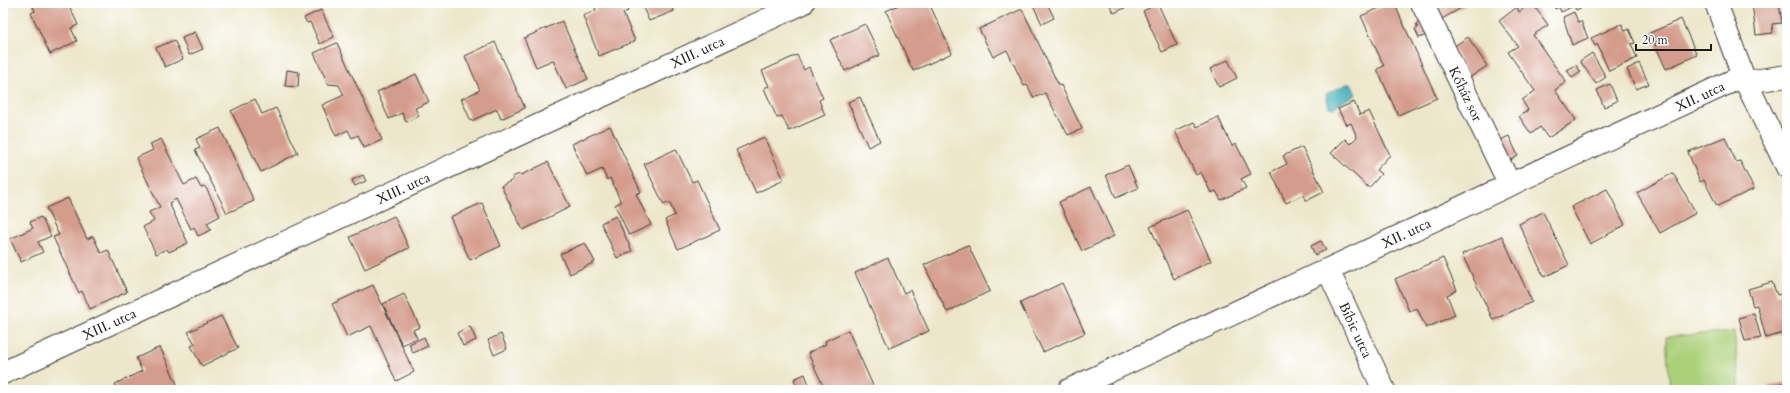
<svg xmlns="http://www.w3.org/2000/svg" width="1790" height="393" font-family="Cardo,serif">
  <style>
    .green { fill: #acd079; stroke: #64764a }
    .water { fill: #45b4be; stroke: #30686d }
    .building { fill: #d49c8c }
    .lines { fill: none; stroke-linecap: round; stroke-linejoin: round }
    .minor-casing { stroke: #3b3a36; stroke-width: 24 }
    .minor { stroke: #fff; stroke-width: 22 }
    .labels { text-anchor: middle; stroke-width: 3; stroke-linejoin: round; paint-order: stroke }
    .street-label { font-size: 14px; fill: #1c1c1c; stroke: #fff }
  </style>
  <rect width="100%" height="100%" fill="#fff"/>
  <filter id="ink" filterUnits="userSpaceOnUse"><feTurbulence type="fractalNoise" baseFrequency=".025" numOctaves="2"/><feDisplacementMap in="SourceGraphic" scale="8" xChannelSelector="R" yChannelSelector="G"/><feConvolveMatrix kernelMatrix="1 2 1 2 8 2 1 2 1" color-interpolation-filters="sRGB"/></filter>
  <filter id="wash" filterUnits="userSpaceOnUse"><feTurbulence type="fractalNoise" baseFrequency=".012" numOctaves="4" result="noise"/><feDisplacementMap in="SourceGraphic" scale="16" xChannelSelector="R" yChannelSelector="G"/><feGaussianBlur stdDeviation="0.9" result="paint"/><feColorMatrix in="noise" values="0 0 0 0 0 0 0 0 0 0 0 0 0 0 0 0 0 1.4 0 .05"/><feComposite in="paint" operator="in"/></filter>
  <g filter="url(#wash)">
    <rect width="100%" height="100%" fill="#ece7ca"/>
    <path class="green" d="M1734,331l6,59h-70l-4,-53z"/>
    <path class="water" d="M1349,83h2l5,12 -18,9 -4,4 -5,-1 -3,-13z"/>
    <g id="blocks">
      <path class="building" d="M31,3h28l1,3 8,-3 10,22 -7,3 6,13 -27,13 -19,-41 4,-2z
        M593,3h14l1,2 5,-2h12l3,8 -5,2 12,28 -36,15 -16,-40 13,-6z
        M641,3h33l-3,1 3,7 -25,10z
        M903,3h26l23,50 -39,18 -27,-60z
        M1032,3h15l7,15 -12,6z
        M1109,3h27l-22,10z
        M1391,3h3l43,95 -39,17 -21,-46 7,-3 -23,-50z
        M1444,3h26l-30,17 -6,-11z
        M1532,3l16,22 -15,10 33,47 -11,8 21,30 -28,18 -8,-11 -9,7 -12,-18 9,-6 -6,-10 13,-9 -27,-39 10,-6 -19,-25 18,-14 2,5z
        M1553,3h38l-15,7 -2,-4 -13,6 -2,-5 -4,2z
        M1752,3h27l3,20 -10,1 1,9 -17,2z
        M1158,4l19,41 -15,7 -19,-41z
        M1022,9l37,77 2,-1 21,44 -14,6 -23,-42 -11,5 -7,-13 -3,1 -17,-36 -14,7 -14,-28z
        M321,10l13,27 -14,7 -10,-22 -3,1 -3,-5z
        M1574,12l4,10 3,-1 7,17 -16,7 -9,-28z
        M1681,19l16,36 -31,14 -16,-36z
        M562,21l26,58 -22,10 -13,-29 -17,7 -12,-29z
        M1423,21l6,13 -10,4 -4,-9 3,-1 -2,-4z
        M865,24l15,31 -35,16 -15,-31z
        M1622,24l3,7 4,-2 6,14 -4,1 6,14 -28,13 -12,-27 -2,2 -4,-8z
        M195,32l8,17 -14,6 -7,-17z
        M1468,37l19,29 -18,12 -16,-31z
        M174,40l9,19 -18,8 -9,-19z
        M495,42l30,66 -24,11 -4,-10 -26,12 -10,-22 19,-9 -15,-34z
        M337,43l45,97 -18,8 -6,-13 -6,3 -4,-8 -12,6 -14,-31 22,-10 -5,-10 -11,-1 -14,-31z
        M1592,53l14,24 -10,7 -16,-23z
        M797,55l7,15 5,-3 14,31 -4,2 6,15 -36,16 -7,-15 -5,2 -13,-30 5,-2 -7,-15z
        M1228,60l9,18 -18,9 -9,-18z
        M1639,63l10,21 -13,5 -9,-20z
        M1576,65l5,7 -9,6 -5,-8z
        M287,70l12,2 -1,15 -13,-1z
        M416,74l13,28 -14,6 4,8 -13,6 -4,-9 -13,6 -12,-27z
        M1610,84l7,17 -13,6 -7,-17z
        M860,97l20,44 -12,6 -20,-45z
        M255,99l7,15 14,-6 22,45 -37,19 -30,-61z
        M1354,102l6,13 9,-4 21,44 -14,15 5,4 -12,14 -38,-35 14,-14 5,5 7,-7 -6,-14 -5,2 -8,-16z
        M1218,117l14,29 4,-2 15,30 -10,5 5,9 -25,12 -5,-9 -5,2 -10,-21 -5,3 -21,-44 19,-9 3,5z
        M610,126l31,66 -5,2 15,31 -22,10 -14,-30 6,-3 -11,-24 -3,2 -5,-11 -15,7 -15,-32z
        M220,128l34,73 -27,12 -32,-63 5,-2 -4,-9z
        M1509,136l9,20 -11,6 -9,-21z
        M764,137l20,43 -28,13 -20,-43z
        M1725,137l11,25 4,-1 14,28 -37,17 -13,-26 -4,2 -12,-30z
        M161,139l23,46 12,-6 5,9 3,-2 2,2 14,28 -13,7 4,7 -13,6 -4,-9 -3,2 -15,-30 -7,4 19,40 -19,9 -2,-3 -11,5 -13,-27 11,-6 -5,-9 11,-5 -24,-49 17,-8 -3,-6z
        M1302,147l22,45 -18,9 -3,-6 -17,8 -15,-31 16,-8 -4,-8z
        M676,149l16,33 5,-2 23,50 -42,19 -13,-29 10,-5 -6,-13 -5,3 -20,-41z
        M548,162l22,45 -47,23 -22,-44 12,-6 -1,-3 8,-3 1,1z
        M1128,165l10,23 -22,10 -10,-23z
        M1673,173l23,40 -36,20 -23,-40z
        M363,175l3,6 -11,5 -3,-6z
        M1091,187l23,49 -32,15 -23,-49z
        M1607,189l18,36 -35,19 -19,-37z
        M68,198l19,41 6,-3 8,17 7,-3 19,42 -37,17 -8,-18 -3,2 -26,-56 6,-2 -13,-27z
        M482,203l19,43 -31,14 -20,-43z
        M1187,210l24,51 -37,18 -24,-52z
        M1543,212l26,53 -25,12 -25,-53z
        M394,216l15,32 -44,21 -15,-32z
        M616,216l16,35 -15,7 -16,-35z
        M41,217l10,19 -13,6 5,10 -22,10 -11,-23 23,-11 -3,-6z
        M1502,236l30,66 -39,18 -31,-66z
        M1321,241l5,9 -11,5 -4,-9z
        M585,243l10,19 -25,12 -10,-20z
        M968,245l22,46 -43,21 -23,-47z
        M888,258l16,35 6,-3 19,41 -40,17 -34,-75z
        M1443,258l14,32 -10,5 8,20 -29,13 -9,-20 -8,3 -14,-32z
        M1772,282l5,13 10,-3v40l-21,6 -9,-33 -4,1 -5,-17z
        M1062,283l23,50 -42,19 -23,-49z
        M373,285l41,87 -18,9 -25,-55 -24,11 -15,-33z
        M404,294l16,33 -7,3 4,8 -15,7 -19,-41z
        M1754,313l7,25 -16,3 -6,-23z
        M221,316l17,32 -36,18 -11,-20 4,-2 -7,-12z
        M470,326l6,14 -13,6 -6,-13z
        M848,330l27,60h-50l-17,-37 18,-9 -1,-3z
        M501,334l6,15 -13,6 -6,-15z
        M424,337l4,9 -15,7 -4,-9z
        M160,347l17,37 -13,6h-46l-3,-6 27,-13 -6,-13z
        M805,374l6,16h-13l-4,-11z
        M1787,382v8h-17l-1,-4z"/>
    </g>
  </g>
  <g filter="url(#ink)">
    <use href="#blocks" fill-opacity="0" stroke="#3b3a36" stroke-width="1"/>
    <g class="lines">
      <defs>
        <g id="minor">
          <path id="s1" d="M1422,3l88,182"/>
          <path d="M1716,3l27,73 44,91"/>
          <path d="M1746,82l41,-6"/>
          <path id="s2" d="M1328,270l56,120"/>
          <path id="s3" d="M3,373l800,-370"/>
          <path id="s4" d="M1069,390l674,-314"/>
        </g>
      </defs>
      <use href="#minor" class="minor-casing"/>
      <use href="#minor" class="minor"/>
    </g>
  </g>
  <g class="labels">
    <g class="street-label">
      <text dy="5" stroke="none"><textPath href="#s3" startOffset="765">XIII. utca</textPath></text>
      <text dy="5" stroke="none"><textPath href="#s1" startOffset="101">Kőház sor</textPath></text>
      <text dy="5" stroke="none"><textPath href="#s4" startOffset="696">XII. utca</textPath></text>
      <text dy="5" stroke="none"><textPath href="#s3" startOffset="441">XIII. utca</textPath></text>
      <text dy="5" stroke="none"><textPath href="#s4" startOffset="372">XII. utca</textPath></text>
      <text dy="5" stroke="none"><textPath href="#s3" startOffset="117">XIII. utca</textPath></text>
      <text dy="5" stroke="none"><textPath href="#s2" startOffset="66">Bíbic utca</textPath></text>
    </g>
  </g>
  <rect width="1790" height="393" fill="none" stroke="#fff" stroke-width="16"/>
  <path d="M1636 44v6h75v-6" fill="none" stroke="#1c1c1c" stroke-width="2"/>
  <text x="1642" y="44" font-size="12" fill="#1c1c1c" stroke="#ffffff" stroke-width="3" paint-order="stroke">20 m</text>
</svg>
